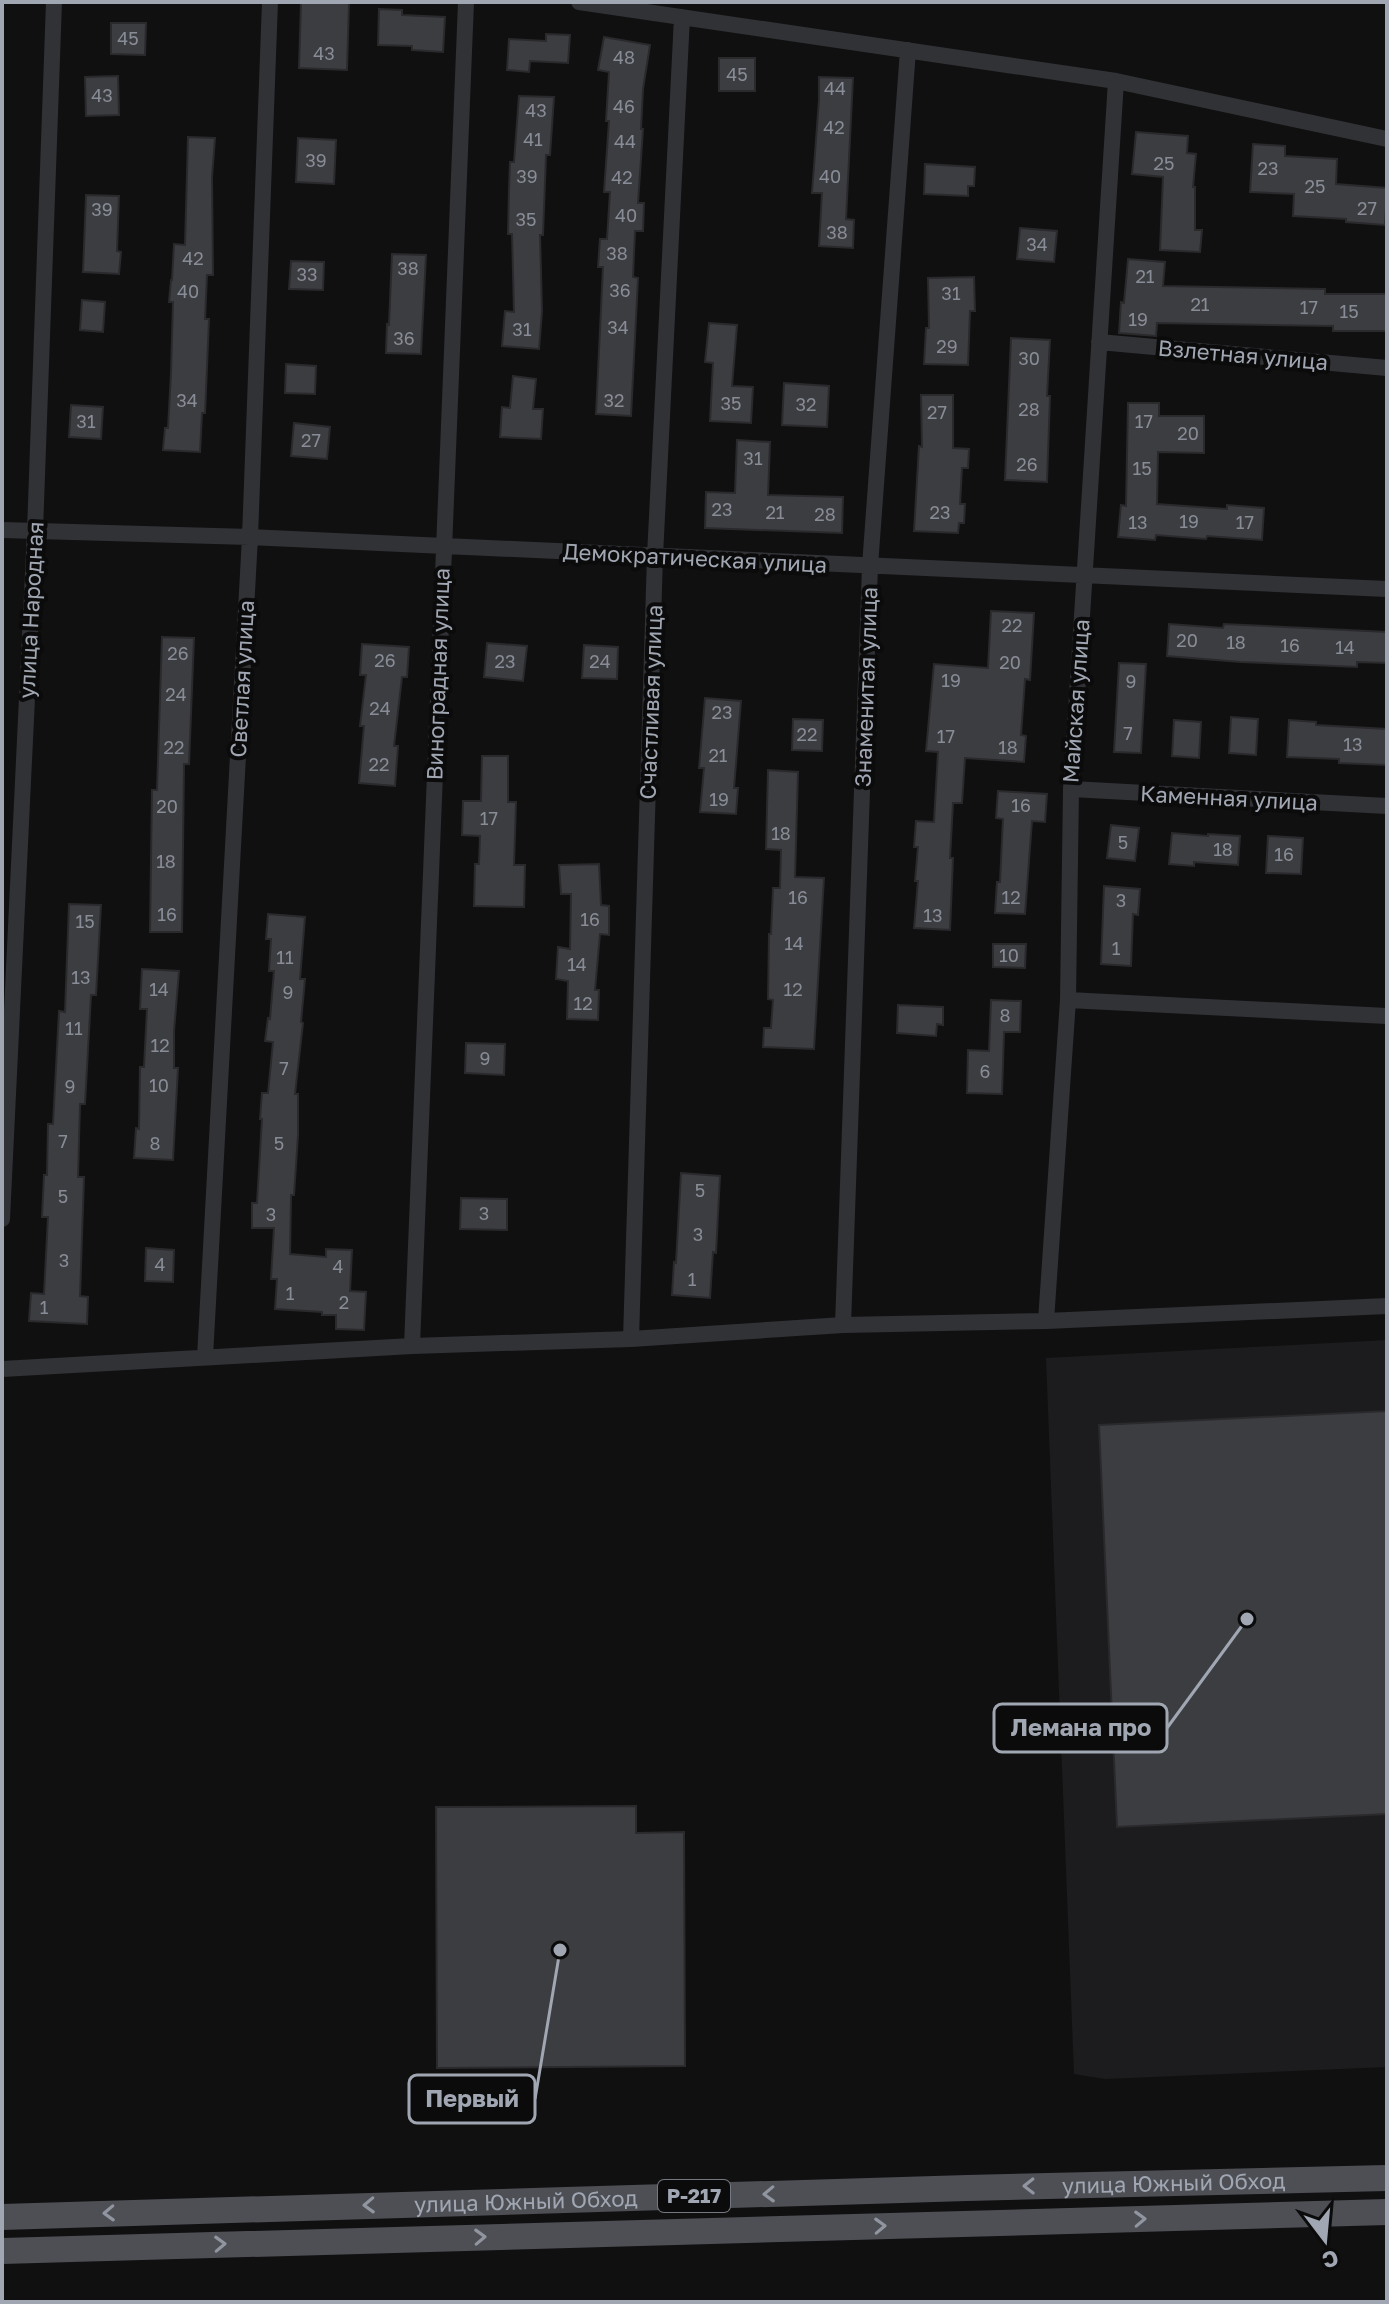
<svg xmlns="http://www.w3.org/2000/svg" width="1389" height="2304" font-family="'Golos Text',sans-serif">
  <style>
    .built { fill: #1c1c1e }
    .building { fill: #3c3d41; stroke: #2a2a2d; stroke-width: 2 }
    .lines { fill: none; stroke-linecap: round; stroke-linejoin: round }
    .street { stroke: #313236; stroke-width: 16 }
    .primary { stroke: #4d4f55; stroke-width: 26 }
    .oneway { stroke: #90959f }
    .labels { text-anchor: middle; stroke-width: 8; stroke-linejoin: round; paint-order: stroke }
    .number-label { font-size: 18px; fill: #888c96 }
    .shield { fill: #0b0b0c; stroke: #747880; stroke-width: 2 }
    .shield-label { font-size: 20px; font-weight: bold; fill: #a1a7b2 }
    .street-label { font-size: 22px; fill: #a1a7b2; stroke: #0b0b0c }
    .leader { fill: none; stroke: #a1a7b2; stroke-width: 3 }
    .callout-dot { fill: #a1a7b2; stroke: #0b0b0c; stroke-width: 3 }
    .callout { fill: #0b0b0c; stroke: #a1a7b2; stroke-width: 3 }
    .callout-label { font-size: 24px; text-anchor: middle; font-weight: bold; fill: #a1a7b2 }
  </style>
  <rect width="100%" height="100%" fill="#101011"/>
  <path class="built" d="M1387,1340v727l-282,12 -31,-5 -28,-716z"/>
  <path class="building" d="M301,2h48l-2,68 -48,-2z
    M379,9l23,1v5l43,2 -2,35 -31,-2v-4l-34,-1z
    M111,23h35l-1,32 -34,-1z
    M546,34l24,1 -2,28 -38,-2 -1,11 -22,-2 2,-31 37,2z
    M604,37l46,8 -7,44 -2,40h2l-5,74h6l-1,28h-8l-2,46 5,1 -7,138 -35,-2 7,-147h-5l2,-28h7l3,-47h-6l5,-71h-3l3,-49 -11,-2z
    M719,58h36v33h-36z
    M118,76l1,39 -33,1 -1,-39z
    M819,77l34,1 -7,141 8,1 -1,28 -34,-2 3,-53h-10l7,-93z
    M519,96l35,1 -4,58h-4l-3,80h-3l2,76 -3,38 -37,-3 3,-35 9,1 -2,-78h-4l1,-44 1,-28h4z
    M1136,132l52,4 -1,17 9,1 -3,33h2v43h7l-2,22 -40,-2 3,-73 -31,-3z
    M188,137l27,1 -3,39 1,98h-6l-2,44h4l-3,72 -1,22h-3l-2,39 -37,-2 2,-22h3l3,-55 2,-71h-4l2,-22h1l2,-36 11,1z
    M298,138l38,2 -2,44 -38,-2z
    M1253,144l32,2v10l52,3 -1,25 51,4 -2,37 -39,-3v-3l-53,-3 1,-22 -44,-2z
    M925,164l50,3 -1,19h-6v10l-44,-2z
    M86,195l33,1 -2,55 4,1 -2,22 -36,-2z
    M1020,228l37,3 -3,31 -37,-3z
    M392,254l34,1 -5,99 -35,-1 1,-29 2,1z
    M1128,259l37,3 -2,24 162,3v5h62v37h-54v-5l-176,-3 -1,13 -37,-3 2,-31 3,1z
    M291,261l33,1 -1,28 -34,-1z
    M974,277l1,34h-5l-2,54 -44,-1 2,-36h3l-1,-50z
    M82,300l23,2 -2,30 -23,-2z
    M709,323l28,2 -5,61 21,1 -2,36 -41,-2 3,-58 -8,-1z
    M1011,338l39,2 -3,56h3l-3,86 -42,-2z
    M286,364l30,2 -1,28 -30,-1z
    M513,376l23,3 -3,30h10l-2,30 -41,-2 2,-30 8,1z
    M784,383l45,3 -2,41 -45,-2z
    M921,395h32v53l16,1 -1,19h-6l-2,36h5l-1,19h-5l-1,10 -44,-2 5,-85 3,1z
    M1128,403h31v13h45v37l-46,-1 -1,52 70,5v-4l37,3 -2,32 -55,-4 -1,3 -50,-4 -1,5 -37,-3 3,-32 5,1z
    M71,405l32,2 -2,32 -32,-2z
    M294,423l36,4 -3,32 -36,-3z
    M737,440l33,2 -2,53 75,2 -1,36 -137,-5 1,-36 29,1z
    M991,611l43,2 -4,67 -5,-1 -4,56 5,1 -2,26 -59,-4 -3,45h-9l-3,55h3l-3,72 -36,-2 4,-47h-3l3,-34h-4l2,-26 18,1 4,-70 -12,-1 8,-87 54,4z
    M1169,624l54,4 1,-4 163,8v31l-30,-1v5l-116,-5 -74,-6z
    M162,637l32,1 -5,126h-5l-2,168h-32l2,-142h5z
    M487,643l40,3 -4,35 -39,-4z
    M362,644l47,3 -2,30h-5l-8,69h4l-3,40 -36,-3 5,-57h-4l6,-51h-6z
    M584,645l34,2 -1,32 -35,-1z
    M1119,663l27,1 -5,89 -27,-1z
    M705,698l36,3 -7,87h4l-2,26 -36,-2 4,-44h-5z
    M1231,717l27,2 -2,36 -27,-2z
    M793,719l30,1 -1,31 -30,-1z
    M1174,720l27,2 -2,36 -27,-2z
    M1289,720l27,2v3l71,4v36l-48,-2v-4l-52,-2z
    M482,756h26v46h8l-2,63h11l-1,42 -50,-1 1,-42h4l1,-28 -18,-1 1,-34h18z
    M768,770l30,2 -3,105 29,1 -10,171 -51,-2 1,-19h7l2,-28 -5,-1 1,-65h2l2,-46h7l1,-38 -15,-1z
    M998,791l49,3 -2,28 -13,-1 -7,93 -30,-1 2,-31h3l3,-63 -7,-1z
    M1111,825l28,3 -4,33 -28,-3z
    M1172,833l36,3v-2l32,2 -2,29 -44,-3v4l-25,-2z
    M1268,836l35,2 -2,36 -35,-1z
    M599,864l2,41 8,1v29l-9,-1 -5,56h4l-1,30 -31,-1 1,-38 -12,-2 2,-32 12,2 1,-55h-10l-2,-29z
    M1104,886l36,3 -2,26 -5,-1 -2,52 -30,-2z
    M69,904l32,1 -5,90h-5l-6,109h-5l-2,73h6l-4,119 8,1 -1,27 -58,-3 2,-28 13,1 4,-77h-6l2,-42h3l1,-51h5l6,-113 6,1z
    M268,914l37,3 -5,62h5l-4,43 2,1 -8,71h3v41l-4,60h-3l-1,59 36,3v-8l26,1 -2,41 16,1 -2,38 -28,-1v-14h-14v-3l-47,-3 2,-30h-6l3,-51h-22v-25h5l5,-84h-2l2,-26h6l5,-51 -8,-1 3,-23 2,1 4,-48h-5l2,-32h-5z
    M993,944h33l-1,24 -32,-1z
    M142,969l37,2 -5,60v37h4l-5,92 -39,-2 2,-30 3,1 1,-62h4l3,-58h-7z
    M991,1000l30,1 -1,31h-16l-2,62 -35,-1 1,-43 21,1z
    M898,1005l45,2v18l-6,-1 -1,12 -39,-3z
    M466,1043l39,1 -1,31 -39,-2z
    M681,1173l39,3 -4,77 -3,-1 -3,46 -38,-3 2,-33 2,1z
    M461,1198l46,1v31l-47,-1z
    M146,1248l28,2 -1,32 -28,-1z
    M1387,1411v403l-270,13 -18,-402z
    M636,1806v27l48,-1 1,234 -248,2 -1,-261z"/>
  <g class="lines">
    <path class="street" d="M579,2l537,79 271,58
      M1099,342l288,26
      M2,530l248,7 1137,52
      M1071,789l316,17
      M1068,1000l319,16
      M2,1219l33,-688 19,-529
      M1046,1321l22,-321 3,-211 45,-708
      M843,1325l27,-759 38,-516
      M631,1339l24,-783 27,-539
      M412,1346l54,-1344
      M205,1357l45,-820 20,-535
      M2,1369l410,-23 219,-7 212,-14 203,-4 341,-15"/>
    <g class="primary">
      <path id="s1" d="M2,2217l965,-29 420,-10"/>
      <path d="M2,2251l1385,-39"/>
    </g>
  </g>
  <defs><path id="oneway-chevron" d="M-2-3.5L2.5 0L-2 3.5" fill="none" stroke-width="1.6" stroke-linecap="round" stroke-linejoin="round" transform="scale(2)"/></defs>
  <g class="oneway">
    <use href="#oneway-chevron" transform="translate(1029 2186) rotate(179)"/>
    <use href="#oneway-chevron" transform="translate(769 2194) rotate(178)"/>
    <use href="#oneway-chevron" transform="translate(369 2205) rotate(178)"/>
    <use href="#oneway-chevron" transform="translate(109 2213) rotate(178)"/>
    <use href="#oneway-chevron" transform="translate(1140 2219) rotate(-2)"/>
    <use href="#oneway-chevron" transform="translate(880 2226) rotate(-2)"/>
    <use href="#oneway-chevron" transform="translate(480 2237) rotate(-2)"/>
    <use href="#oneway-chevron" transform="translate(220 2244) rotate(-2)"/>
  </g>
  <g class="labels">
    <g class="number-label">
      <text x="128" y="45">45</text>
      <text x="324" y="60">43</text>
      <text x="624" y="64">48</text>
      <text x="737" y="81">45</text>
      <text x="835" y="95">44</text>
      <text x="102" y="102">43</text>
      <text x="624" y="113">46</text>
      <text x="536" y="117">43</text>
      <text x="834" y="134">42</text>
      <text x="533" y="146">41</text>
      <text x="625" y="148">44</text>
      <text x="316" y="167">39</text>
      <text x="1164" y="170">25</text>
      <text x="1268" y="175">23</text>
      <text x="527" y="183">39</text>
      <text x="830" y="183">40</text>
      <text x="622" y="184">42</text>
      <text x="1315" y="193">25</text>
      <text x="1367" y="215">27</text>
      <text x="102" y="216">39</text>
      <text x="626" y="222">40</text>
      <text x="526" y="226">35</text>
      <text x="837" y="239">38</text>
      <text x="1037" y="251">34</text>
      <text x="617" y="260">38</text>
      <text x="193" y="265">42</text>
      <text x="408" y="275">38</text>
      <text x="307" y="281">33</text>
      <text x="1145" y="283">21</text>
      <text x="620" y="297">36</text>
      <text x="188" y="298">40</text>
      <text x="951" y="300">31</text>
      <text x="1200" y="311">21</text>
      <text x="1309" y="314">17</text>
      <text x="1349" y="318">15</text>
      <text x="1138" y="326">19</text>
      <text x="618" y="334">34</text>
      <text x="522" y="336">31</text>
      <text x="404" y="345">36</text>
      <text x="947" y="353">29</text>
      <text x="1029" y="365">30</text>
      <text x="187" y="407">34</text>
      <text x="614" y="407">32</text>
      <text x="731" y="410">35</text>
      <text x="806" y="411">32</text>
      <text x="1029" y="416">28</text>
      <text x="937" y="419">27</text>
      <text x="86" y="428">31</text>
      <text x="1144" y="428">17</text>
      <text x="1188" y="440">20</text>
      <text x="311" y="447">27</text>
      <text x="753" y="465">31</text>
      <text x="1027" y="471">26</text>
      <text x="1142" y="475">15</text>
      <text x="722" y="516">23</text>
      <text x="775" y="519">21</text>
      <text x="940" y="519">23</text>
      <text x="825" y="521">28</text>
      <text x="1189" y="528">19</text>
      <text x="1138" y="529">13</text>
      <text x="1245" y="529">17</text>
      <text x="1012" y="632">22</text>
      <text x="1187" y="647">20</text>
      <text x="1236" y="649">18</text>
      <text x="1290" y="652">16</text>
      <text x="1345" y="654">14</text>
      <text x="178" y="660">26</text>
      <text x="385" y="667">26</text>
      <text x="505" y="668">23</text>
      <text x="600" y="668">24</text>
      <text x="1010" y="669">20</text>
      <text x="951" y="687">19</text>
      <text x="1131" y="688">9</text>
      <text x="176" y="701">24</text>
      <text x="380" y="715">24</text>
      <text x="722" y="719">23</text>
      <text x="1128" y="740">7</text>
      <text x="807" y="741">22</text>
      <text x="946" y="743">17</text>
      <text x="1353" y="751">13</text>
      <text x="174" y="754">22</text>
      <text x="1008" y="754">18</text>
      <text x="718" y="762">21</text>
      <text x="379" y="771">22</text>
      <text x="719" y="806">19</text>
      <text x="1021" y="812">16</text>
      <text x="167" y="813">20</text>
      <text x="489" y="825">17</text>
      <text x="781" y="840">18</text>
      <text x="1123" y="849">5</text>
      <text x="1223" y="856">18</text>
      <text x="1284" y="861">16</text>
      <text x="166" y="868">18</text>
      <text x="798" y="904">16</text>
      <text x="1011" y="904">12</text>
      <text x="1121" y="907">3</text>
      <text x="167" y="921">16</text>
      <text x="933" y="922">13</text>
      <text x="590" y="926">16</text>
      <text x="85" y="928">15</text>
      <text x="794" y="950">14</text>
      <text x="1116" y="955">1</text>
      <text x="1009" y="962">10</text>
      <text x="285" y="964">11</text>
      <text x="577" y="971">14</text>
      <text x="81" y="984">13</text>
      <text x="159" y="996">14</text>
      <text x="793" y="996">12</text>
      <text x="288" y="999">9</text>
      <text x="583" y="1010">12</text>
      <text x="1005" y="1022">8</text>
      <text x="74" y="1035">11</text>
      <text x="160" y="1052">12</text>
      <text x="485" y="1065">9</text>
      <text x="284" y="1075">7</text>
      <text x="985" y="1078">6</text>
      <text x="159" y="1092">10</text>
      <text x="70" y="1093">9</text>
      <text x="63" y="1148">7</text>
      <text x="155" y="1150">8</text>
      <text x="279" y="1150">5</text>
      <text x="700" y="1197">5</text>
      <text x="63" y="1203">5</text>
      <text x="484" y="1220">3</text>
      <text x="271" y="1221">3</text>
      <text x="698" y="1241">3</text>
      <text x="64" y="1267">3</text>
      <text x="160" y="1271">4</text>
      <text x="338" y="1273">4</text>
      <text x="692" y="1286">1</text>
      <text x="290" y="1300">1</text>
      <text x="344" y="1309">2</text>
      <text x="44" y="1314">1</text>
    </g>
    <rect class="shield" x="658" y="2180" width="72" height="32" rx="6"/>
    <g class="shield-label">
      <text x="694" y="2203">Р-217</text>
    </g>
    <g class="street-label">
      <text transform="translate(1243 355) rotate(5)" y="8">Взлетная улица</text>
      <text transform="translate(695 558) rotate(3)" y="8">Демократическая улица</text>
      <text transform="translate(31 610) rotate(-87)" y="8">улица Народная</text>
      <text transform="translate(438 674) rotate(-88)" y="8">Виноградная улица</text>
      <text transform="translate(242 679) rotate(-87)" y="8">Светлая улица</text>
      <text transform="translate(866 687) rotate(-88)" y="8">Знаменитая улица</text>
      <text transform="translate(1076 701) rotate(-86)" y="8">Майская улица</text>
      <text transform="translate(651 702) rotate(-88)" y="8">Счастливая улица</text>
      <text transform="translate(1229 798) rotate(3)" y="8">Каменная улица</text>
      <text dy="8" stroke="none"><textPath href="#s1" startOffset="1172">улица Южный Обход</textPath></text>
      <text dy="8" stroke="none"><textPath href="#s1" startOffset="524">улица Южный Обход</textPath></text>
    </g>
  </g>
  <path class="leader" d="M1247 1619L1167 1728M560 1950L535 2099"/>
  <g class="callout-dot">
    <circle cx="1247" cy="1619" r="8"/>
    <circle cx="560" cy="1950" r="8"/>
  </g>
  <g class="callout">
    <rect x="994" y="1704" width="173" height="48" rx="8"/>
    <rect x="409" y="2075" width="126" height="48" rx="8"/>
  </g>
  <g class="callout-label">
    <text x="1081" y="1736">Лемана про</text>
    <text x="472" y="2107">Первый</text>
  </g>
  <rect width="1389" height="2304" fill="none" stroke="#a1a7b2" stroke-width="8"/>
  <g transform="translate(1325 2240) rotate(164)" stroke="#0b0b0c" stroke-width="6" paint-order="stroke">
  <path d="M0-6L14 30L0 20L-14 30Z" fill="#a1a7b2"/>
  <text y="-12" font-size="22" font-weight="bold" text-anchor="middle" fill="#a1a7b2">С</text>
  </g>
</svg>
